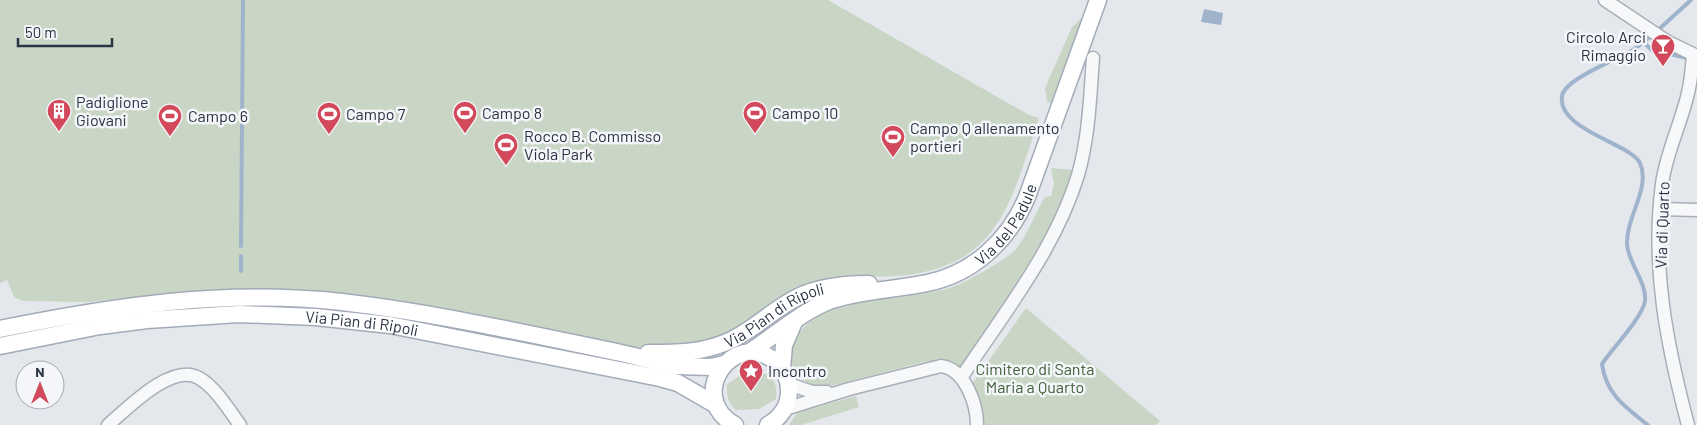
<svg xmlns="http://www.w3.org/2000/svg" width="1697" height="425" font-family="Barlow,sans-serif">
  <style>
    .green { fill: #c9d6c5 }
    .water { fill: #9fb4cc }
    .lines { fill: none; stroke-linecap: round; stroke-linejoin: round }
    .stream { stroke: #9fb4cc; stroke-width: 4 }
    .minor-casing { stroke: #a9aeb7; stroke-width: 15 }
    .major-casing { stroke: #a3abb8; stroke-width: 19 }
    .minor { stroke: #f7f8fa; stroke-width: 12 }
    .major { stroke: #fff; stroke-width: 16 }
    .labels { text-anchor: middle; stroke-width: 5; stroke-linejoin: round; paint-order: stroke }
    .poi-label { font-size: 16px; fill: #2b3445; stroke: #f4f6f9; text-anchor: start }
    .street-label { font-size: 16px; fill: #2b3445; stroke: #f4f6f9 }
    .park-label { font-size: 16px; fill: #3f6138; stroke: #f4f6f9 }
  </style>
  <rect width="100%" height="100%" fill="#e4e7ec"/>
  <path class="green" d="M0,0h828l201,115 10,3c-28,83 -39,150 -142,158 -31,2 -63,-3 -93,10 -26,11 -46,31 -71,44 -28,15 -67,21 -99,17l-133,-25 -229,-31 -69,-1 -114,12 -66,-1 -9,-4 -7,-17 -7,3z
    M1084,16l-31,88 -6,-2 -2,-14 27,-61z
    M1051,168l22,2 -27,72 -32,45 -50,82 -22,-8 -19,1 -101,26c-15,-3 -22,-8 -29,-21 -4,-10 -3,-16 1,-25 25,-54 120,-37 166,-58 11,-5 49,-26 55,-34 13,-15 19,-36 30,-53l6,-1 3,-12z
    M1026,308l134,113 -4,4h-175l-11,-38z
    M751,372l18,2c7,7 8,15 7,25l-17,10 -23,1c-9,-8 -9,-14 -9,-26l16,-10z
    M856,396l3,11 -58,18h-12l8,-12z"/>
  <path class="water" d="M1204,9l19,4 -2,12 -20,-3z"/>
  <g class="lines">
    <path class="stream" d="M1657,31l34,-31
      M1643,42l9,8 35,8
      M241,246l2,-246
      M241,256v15
      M1648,425c-23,-18 -42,-31 -46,-61 10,-15 40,-46 43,-63 2,-19 -17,-38 -18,-57 -1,-27 24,-56 13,-81 -10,-20 -83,-33 -78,-67 3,-17 54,-36 69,-45 8,-4 14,-11 21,-16"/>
    <defs>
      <path id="minor" d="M1605,0l63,42 29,14
        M1661,209l36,1
        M961,378c43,-65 94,-128 117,-203 11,-38 12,-78 15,-117
        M789,384l23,8h15
        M785,409l64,-20 92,-23c24,3 36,38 36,59
        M108,425c20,-17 64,-63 91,-47 17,10 30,32 41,47
        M1688,425c-21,-79 -37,-159 -26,-241 4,-31 19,-60 26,-91 3,-12 4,-25 5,-38"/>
      <g id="major">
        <path d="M0,329c114,-23 225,-40 342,-27 94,11 187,32 279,51 19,4 37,10 56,13l34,1 13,-3"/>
        <path id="s1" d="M0,346l100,-20 47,-6 92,-6 77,3 74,8 270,53 18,5 38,22"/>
        <path id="s2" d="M648,353c28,0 53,0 79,-11 26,-11 46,-33 71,-45 22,-11 48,-13 71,-13"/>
        <path id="s3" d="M748,353c27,-17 51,-40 81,-52 31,-11 66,-11 98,-18 46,-9 82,-43 100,-86l71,-197"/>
        <path d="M782,368l2,-23 10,-23"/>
        <path d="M735,425c-50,-28 -2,-97 40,-64 9,7 14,18 14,30 0,15 -9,27 -21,34"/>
      </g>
    </defs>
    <use href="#minor" class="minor-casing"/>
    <use href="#major" class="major-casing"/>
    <use href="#minor" class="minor"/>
    <use href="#major" class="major"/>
  </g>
  <defs>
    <symbol id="bar-pin" viewBox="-11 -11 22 30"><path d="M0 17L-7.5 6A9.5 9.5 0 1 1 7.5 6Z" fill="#d1495b" stroke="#f4f6f9"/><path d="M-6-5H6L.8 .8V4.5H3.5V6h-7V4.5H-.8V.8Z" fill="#fff"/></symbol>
    <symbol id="building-pin" viewBox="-11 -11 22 30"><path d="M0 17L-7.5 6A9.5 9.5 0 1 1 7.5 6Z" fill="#d1495b" stroke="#f4f6f9"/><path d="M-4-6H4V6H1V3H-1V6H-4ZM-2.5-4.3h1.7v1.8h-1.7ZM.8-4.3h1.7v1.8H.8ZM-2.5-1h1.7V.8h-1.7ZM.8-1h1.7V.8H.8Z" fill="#fff"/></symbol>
    <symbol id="stadium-pin" viewBox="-11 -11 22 30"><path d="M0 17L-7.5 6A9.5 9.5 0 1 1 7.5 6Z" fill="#d1495b" stroke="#f4f6f9"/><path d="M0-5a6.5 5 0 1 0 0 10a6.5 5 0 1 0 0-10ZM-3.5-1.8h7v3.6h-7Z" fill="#fff"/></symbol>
    <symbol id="sight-pin" viewBox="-11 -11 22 30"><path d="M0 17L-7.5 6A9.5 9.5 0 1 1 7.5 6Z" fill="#d1495b" stroke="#f4f6f9"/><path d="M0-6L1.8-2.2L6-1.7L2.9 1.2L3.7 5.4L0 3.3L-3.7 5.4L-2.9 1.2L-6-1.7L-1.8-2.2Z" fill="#fff"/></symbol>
  </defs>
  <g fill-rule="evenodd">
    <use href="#bar-pin" x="1649" y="32" width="28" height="38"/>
    <use href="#building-pin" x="45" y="97" width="28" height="38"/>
    <use href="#stadium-pin" x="451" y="99" width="28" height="38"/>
    <use href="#stadium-pin" x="741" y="99" width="28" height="38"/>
    <use href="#stadium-pin" x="315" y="100" width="28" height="38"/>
    <use href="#stadium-pin" x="156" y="102" width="28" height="38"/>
    <use href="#stadium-pin" x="879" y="123" width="28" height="38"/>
    <use href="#stadium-pin" x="492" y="131" width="28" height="38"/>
    <use href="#sight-pin" x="737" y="357" width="28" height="38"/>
  </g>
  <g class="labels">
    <g class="poi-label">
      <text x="1646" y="43" text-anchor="end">Circolo Arci<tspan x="1646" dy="18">Rimaggio</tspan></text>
      <text x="76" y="108">Padiglione<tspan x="76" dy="18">Giovani</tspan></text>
      <text x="482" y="119">Campo 8</text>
      <text x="772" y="119">Campo 10</text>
      <text x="346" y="120">Campo 7</text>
      <text x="188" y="122">Campo 6</text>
      <text x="910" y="134">Campo Q allenamento<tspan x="910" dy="18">portieri</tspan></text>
      <text x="524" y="142">Rocco B. Commisso<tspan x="524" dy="18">Viola Park</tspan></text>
      <text x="768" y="377">Incontro</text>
    </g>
    <g class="street-label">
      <text dy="6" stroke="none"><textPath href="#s3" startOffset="299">Via del Padule</textPath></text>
      <text transform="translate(1662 225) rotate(-88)" y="6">Via di Quarto</text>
      <text dy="6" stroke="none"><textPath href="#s2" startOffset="135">Via Pian di Ripoli</textPath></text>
      <text dy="6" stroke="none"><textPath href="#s1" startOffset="365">Via Pian di Ripoli</textPath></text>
    </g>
    <g class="park-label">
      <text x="1035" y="375">Cimitero di Santa<tspan x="1035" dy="18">Maria a Quarto</tspan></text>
    </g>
  </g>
  <g transform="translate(40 385)"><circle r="24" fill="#f4f6f9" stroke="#a4a8b1"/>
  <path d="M0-4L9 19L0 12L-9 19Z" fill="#d1495b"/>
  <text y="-8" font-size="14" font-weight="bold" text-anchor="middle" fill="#2b3445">N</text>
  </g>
  <path d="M18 38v8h94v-8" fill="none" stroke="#2b3445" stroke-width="2.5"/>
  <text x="25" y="38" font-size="15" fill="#2b3445" stroke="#f4f6f9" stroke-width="4" paint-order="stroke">50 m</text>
</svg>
